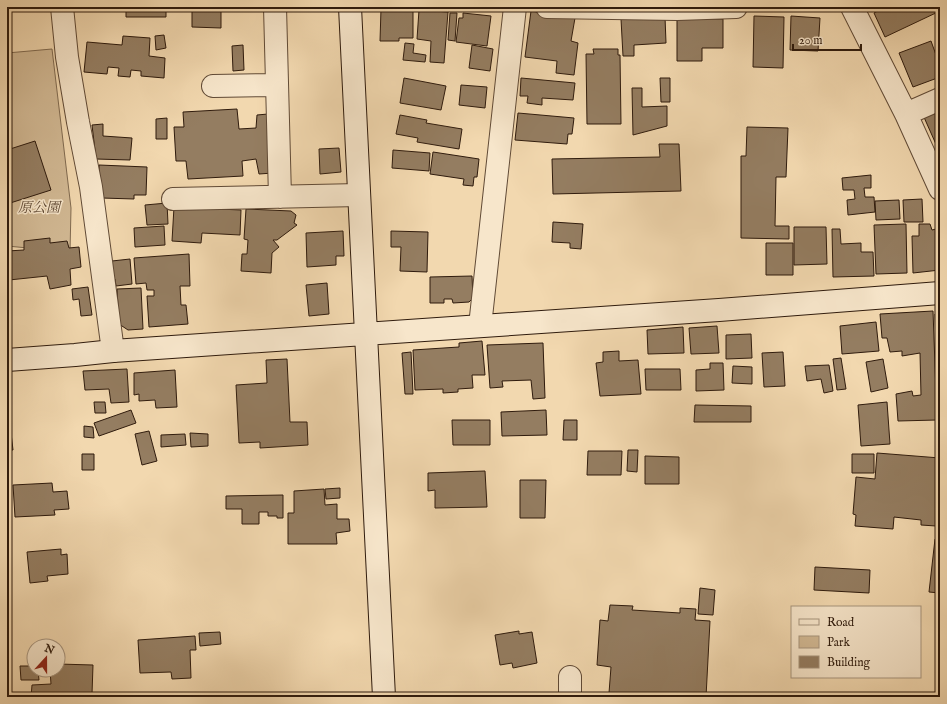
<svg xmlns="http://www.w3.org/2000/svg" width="947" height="704" font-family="'IM FELL English','Noto Serif JP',serif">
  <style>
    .green { fill: #d1b893; stroke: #806a50 }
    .building { fill: #947d61; stroke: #2f1b0d }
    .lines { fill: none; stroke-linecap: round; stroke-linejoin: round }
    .street-casing { stroke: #604a36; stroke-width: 24 }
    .secondary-casing { stroke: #2f1b0d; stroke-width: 24 }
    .street { stroke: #f7e6cb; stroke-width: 22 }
    .secondary { stroke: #f7e6cb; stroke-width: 22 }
    .labels { text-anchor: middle; stroke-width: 3; stroke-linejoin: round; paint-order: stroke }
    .park-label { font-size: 14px; font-style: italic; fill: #604a35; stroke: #f7e6cb }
  </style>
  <rect width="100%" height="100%" fill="#f2d8af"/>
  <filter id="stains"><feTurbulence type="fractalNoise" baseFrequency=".005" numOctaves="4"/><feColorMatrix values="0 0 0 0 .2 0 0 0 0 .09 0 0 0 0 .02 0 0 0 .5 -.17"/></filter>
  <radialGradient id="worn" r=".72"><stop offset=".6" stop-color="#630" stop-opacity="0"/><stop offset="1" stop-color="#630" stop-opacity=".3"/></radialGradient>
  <path class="green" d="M52,49l19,159 -1,44 -63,-6v-193z"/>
  <path class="building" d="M24,7h13v3h-13z
    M126,7h40v10h-40z
    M192,7h29v21l-29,-1z
    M227,7h17v3l-17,1z
    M885,7h55v4l-55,26 -11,-24z
    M381,9h32v29h-14v3h-19z
    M419,10l29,2 -4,51 -14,-1 1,-21 -14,-2z
    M531,11l44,7 -4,23 7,2 -4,32 -18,-2 1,-12 -32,-4z
    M450,13h7l-2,28 -7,-1z
    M463,13l28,3 -4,30 -31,-4 3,-24h4z
    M754,16l30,1 -1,51 -30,-1z
    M791,16l29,2 -2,33 -28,-1z
    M665,17l1,26 -32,2v11h-11l-2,-37z
    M677,18l46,1v29h-21v13h-25z
    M164,35l2,13 -10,2 -1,-14z
    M123,36l27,2 -1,18 16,2 -1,20 -23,-2v-5l-10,-1 -1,7 -12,-1 1,-8 -11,-1 -1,7 -23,-2 3,-30 35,3z
    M931,41l9,25v11l-27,10 -14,-34z
    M405,43l9,1 -1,9 13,2 -1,7 -22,-2z
    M243,45l1,25 -11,1 -1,-25z
    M472,45l21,4 -3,22 -21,-3z
    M593,49h25v6h2l1,69h-34l-1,-70h8z
    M404,78l42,8 -5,24 -41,-7z
    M521,78l54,5 -2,17 -31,-2v7l-15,-2 1,-7h-8z
    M660,78h10v24h-9z
    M461,85l26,2 -2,21 -26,-3z
    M632,88h10v19l25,-1v20l-34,9z
    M940,108v43h-1l-16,-36z
    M237,109l2,20 17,-1 1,-13 11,-1 5,59 -14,1 -3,-15 -14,2 1,15 -55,3 -2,-18h-10l-2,-34h10l-1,-15z
    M518,113l56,5 -2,16h-4l-1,10 -52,-4z
    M400,115l27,5 -1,3 36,6 -3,20 -42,-7 1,-4 -22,-4z
    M167,118v21h-11v-20z
    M103,124v12l29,2 -2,22 -34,-1 -4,-34z
    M747,127l41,1 -2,49h-10l-1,49h14v13l-48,-1v-82h5z
    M35,141l16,49 -44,14v-54z
    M659,144h20l2,47 -128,3 -1,-35 108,-2z
    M339,148l2,24 -21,2 -1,-25z
    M393,150l37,3 -1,18 -37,-3z
    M433,152l46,7 -2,18h-3l-1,9 -10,-1 1,-6 -34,-5z
    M99,165l48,2 -1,28h-12v4l-32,-1 -3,-9z
    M871,175v13h-7l1,9h9l1,15 -27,3 -1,-15 8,-1 -1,-9h-11l-1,-12z
    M922,199l1,23h-19l-1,-22z
    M899,200l1,19 -24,1 -1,-19z
    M167,203l1,21 -21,1 -2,-20z
    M174,207l67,3 -1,25 -38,-2 -1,10 -29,-2z
    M246,209l45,2 5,4 -2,8 3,2 -20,15h-4l6,7 -7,6 -1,20 -30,-2 1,-17h5l1,-14 -4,-1z
    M553,222l30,2 -2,25 -11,-1v-5l-18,-1z
    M906,224l1,49 -31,1 -2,-49z
    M919,224h11l2,6 4,-1 4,9v32l-27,3 -1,-37h7z
    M164,226l1,19 -30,2 -1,-19z
    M794,227h32l1,37 -33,1z
    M832,229h8l1,15 20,-1v9h12l1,24 -41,1z
    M343,231l1,25h-8v9l-29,2 -1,-34z
    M391,231l37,1 -1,40 -27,-1 1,-24h-10z
    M50,238v5l17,-2 2,7 10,-1 2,20 -11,2 1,16 -21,4 -3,-13 -38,4 -2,-29 17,-1v-9z
    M766,243h27v32h-27z
    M189,254l1,32h-10l1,19h5l2,19 -39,3 -2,-31h7v-6h-7l-1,-7 -10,1 -2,-26z
    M130,259l2,25 -16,2 -1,-7h-2l-1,-18z
    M472,276l1,22 -4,4 -16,1 -1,-4h-8v4h-14v-26z
    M327,283l2,31 -20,2 -3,-31z
    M88,287l4,28 -11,1 -2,-17 -6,1 -1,-11z
    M141,288l2,41 -15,1 -9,-6 -2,-35z
    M933,311l4,109 -39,1 -2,-27 16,-3 1,5 8,-1 -1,-42 -18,3v-5l-12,1 -3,-14h-5l-2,-24z
    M935,314h5v30h-4z
    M876,322l3,29 -37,3 -2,-28z
    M717,326l2,27 -28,1 -2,-26z
    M683,327l1,26 -36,1 -1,-24z
    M751,334l1,24 -26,1v-24z
    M482,341l3,34h-13l1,13 -15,1v3l-15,1v-4l-28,1 -2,-40 46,-3v-4z
    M543,343l2,55 -12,1 -2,-19 -29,1 1,6 -13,1 -3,-43z
    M619,351v10l19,-1 3,34 -41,2 -4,-33 7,-1v-10z
    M411,352l2,42h-8l-3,-41z
    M783,352l2,34 -21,1 -2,-34z
    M841,358l5,31 -9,1 -4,-31z
    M287,359l3,63h17l1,23 -48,3v-6l-21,1 -3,-58 31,-2 -1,-23z
    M883,359l5,29 -17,4 -5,-30z
    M710,363h13l1,27 -28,1v-21l14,-1z
    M829,365l4,26 -9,2 -3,-14 -14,2 -2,-15z
    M733,366l19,1v17l-20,-1z
    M127,369l2,33 -18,1 -2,-14 -24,1 -2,-19z
    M645,369h35l1,21h-35z
    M175,370l2,37 -21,1 -1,-8 -16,1v-7l-5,1v-22z
    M94,402h11l1,11h-11z
    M887,402l3,42 -29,2 -3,-41z
    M695,405l56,1v16h-57z
    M131,410l5,13 -37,13 -5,-13z
    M546,410l1,25 -45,1 -1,-24z
    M452,420h38v25h-37z
    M564,420h13v20h-14z
    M84,426l9,1 1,11 -10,-1z
    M149,431l8,30 -15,4 -7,-31z
    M7,433h4l2,17h-6z
    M190,433l18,1v12l-17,1z
    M185,434l1,11 -25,2v-12z
    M628,450h10l-1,22 -10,-1z
    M588,451h34l-1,24h-34z
    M877,453l63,5v65h-3l-1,3 -15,-1v-5l-27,-3 -1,12 -38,-3 1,-11 -3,-1 3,-37 19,2z
    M82,454h12v16h-12z
    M852,454h22v19h-22z
    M645,456l34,1v27h-34z
    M485,471l2,36 -52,1v-18l-7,1v-18z
    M520,480h26l-1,38h-25z
    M52,483l1,9 14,-1 2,18 -15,1 1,5 -40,2 -2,-32z
    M340,488v10l-14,1 -1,-10z
    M324,489l1,16 12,-1v15h12l1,12 -14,2 1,11h-49v-31h6v-22z
    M283,495v23h-6v-2h-9v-4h-9v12h-17v-15h-16v-13z
    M935,539l5,1v53l-11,-1z
    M61,549v6l6,-1 1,20 -21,2 1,5 -18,2 -3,-31z
    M815,567l55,3 -1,23 -55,-3z
    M700,588l15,2 -2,25 -15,-1z
    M610,605l23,1 -1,4 48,3v-5l16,1 -1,11 15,1 -4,76h-34l-63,-4 2,-26 -14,-2 3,-45 8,1z
    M519,631v3l13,-2 5,31 -24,5 -1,-5 -12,2 -5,-30z
    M220,632l1,12 -21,2 -1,-13z
    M195,636l1,14h-6l1,28 -19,1 -1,-7 -31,1 -2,-33z
    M58,664l35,1 -1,29 -36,-1v4h-25l1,-12 19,-1 -1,-14h8z
    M20,666h14v4h4l1,10h-18z"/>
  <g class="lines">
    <defs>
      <path id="street" d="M62,7l5,50 11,65 13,65 22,164
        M275,7l5,190
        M547,7l130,2 59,-2
        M852,7l54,107 34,75
        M213,86l64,-1
        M906,114l34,-15
        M173,199l186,-4
        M480,326l35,-319
        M570,697v-20"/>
      <path id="secondary" d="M350,7l16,327 18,363
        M7,360l68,-5 38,-4 606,-41 221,-17"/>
    </defs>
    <use href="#street" class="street-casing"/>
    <use href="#secondary" class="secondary-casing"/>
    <use href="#street" class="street"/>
    <use href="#secondary" class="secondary"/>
  </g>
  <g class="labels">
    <g class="park-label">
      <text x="39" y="212">原公園</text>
    </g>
  </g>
  <rect width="947" height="704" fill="none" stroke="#f2d8af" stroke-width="24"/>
  <rect x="8" y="8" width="931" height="688" fill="none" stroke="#2f1b0d" stroke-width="2"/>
  <rect x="12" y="12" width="923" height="680" fill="none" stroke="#2f1b0d"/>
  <rect x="791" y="606" width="130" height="72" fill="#f7e6cb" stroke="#a7957f"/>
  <rect x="799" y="619" width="20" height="6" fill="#f7e6cb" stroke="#a7957f"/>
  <text x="827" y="626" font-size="12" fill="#2f1b0d">Road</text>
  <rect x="799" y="636" width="20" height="12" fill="#d1b893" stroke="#a7957f"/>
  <text x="827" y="646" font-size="12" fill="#2f1b0d">Park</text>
  <rect x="799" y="656" width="20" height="12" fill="#947d61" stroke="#a7957f"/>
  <text x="827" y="666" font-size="12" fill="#2f1b0d">Building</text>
  <g transform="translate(46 658) rotate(21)"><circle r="19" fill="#f7e6cb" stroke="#a7957f"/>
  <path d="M0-3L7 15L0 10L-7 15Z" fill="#8f2418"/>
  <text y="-6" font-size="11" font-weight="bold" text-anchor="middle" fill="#2f1b0d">N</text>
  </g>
  <path d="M793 44v6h68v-6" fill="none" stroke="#2f1b0d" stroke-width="2"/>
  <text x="799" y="44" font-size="12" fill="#2f1b0d" stroke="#f7e6cb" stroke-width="3" paint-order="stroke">20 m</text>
  <rect width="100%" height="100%" filter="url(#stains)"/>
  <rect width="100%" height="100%" fill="url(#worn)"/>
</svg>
